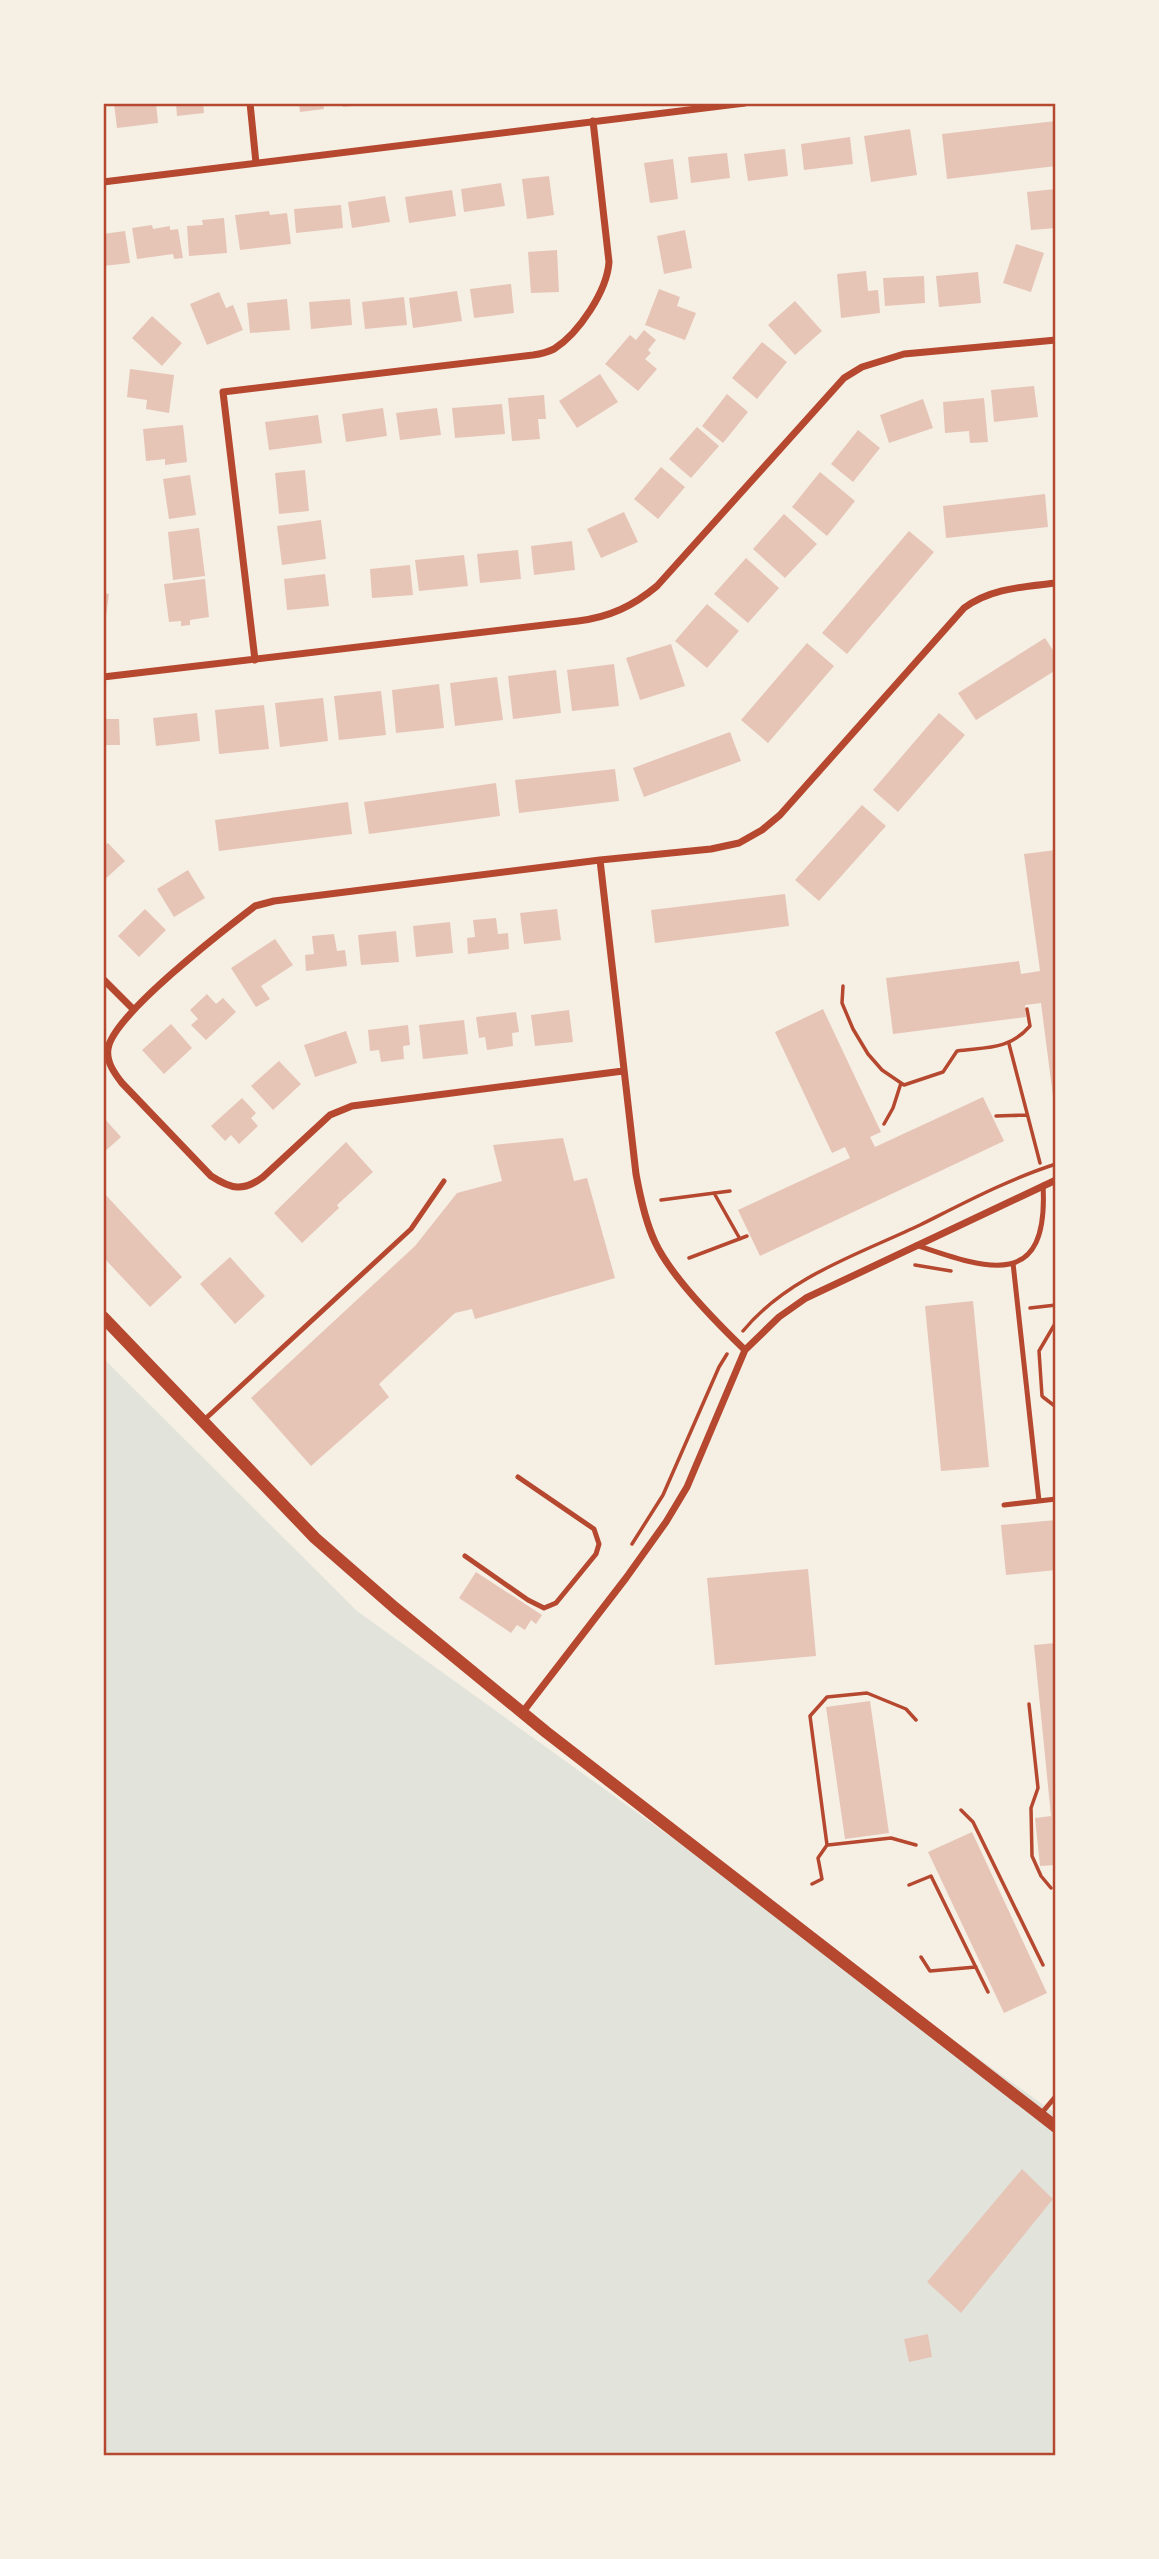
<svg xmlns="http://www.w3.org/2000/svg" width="1159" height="2559" font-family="'Noto Serif',serif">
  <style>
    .green { fill: #e2e4dc }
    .building { fill: #e6c5b7 }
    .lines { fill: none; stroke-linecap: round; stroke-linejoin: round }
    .path { stroke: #b5482f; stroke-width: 3.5 }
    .service { stroke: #b5482f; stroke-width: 5 }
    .minor { stroke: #b5482f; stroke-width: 7 }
    .tertiary { stroke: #b5482f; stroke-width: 12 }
    .neatline { fill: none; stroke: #b5482f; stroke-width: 2.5 }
  </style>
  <rect width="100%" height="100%" fill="#f6efe4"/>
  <path class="green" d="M103,1358l254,253 699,503v342h-953z"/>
  <path class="building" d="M114,103h42l2,20 -41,5z
    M176,103h27l1,10 -27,3z
    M299,103h24l1,6 -24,3z
    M343,103h19v2l-19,2z
    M1056,121v45l-109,13 -5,-45z
    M910,129l7,46 -46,7 -7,-46z
    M850,137l3,27 -49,6 -3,-26z
    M785,149l3,27 -40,5 -4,-27z
    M727,153l3,25 -39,5 -3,-26z
    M673,159l5,40 -28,4 -6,-40z
    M549,176l5,39 -27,4 -5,-40z
    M501,183l4,23 -41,6 -3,-23z
    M1055,189l1,39 -25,2 -4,-38z
    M452,190l4,26 -47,7 -4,-26z
    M385,196l5,26 -38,6 -4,-26z
    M341,205l2,23 -47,5 -2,-24z
    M269,211l1,4 17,-2 4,31 -51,6 -5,-35z
    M224,218l3,35 -38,3 -2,-30 16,-1 -1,-5z
    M152,225l1,4 17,-3v4l8,-1 5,29 -9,1 -1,-5 -36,5 -5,-31z
    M685,230l7,38 -28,6 -7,-38z
    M125,231l5,32 -27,3v-32z
    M1016,244l28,9 -13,39 -28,-9z
    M557,250l2,42 -28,1 -3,-41z
    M866,271l2,20 10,-1 2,23 -39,5 -4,-44z
    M978,272l3,31 -42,4 -3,-31z
    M924,276l1,27 -40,3 -2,-28z
    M511,284l3,29 -40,5 -4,-29z
    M659,289l21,8 -3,9 19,7 -11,27 -40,-15z
    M457,291l5,30 -49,7 -4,-30z
    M219,292l7,16 7,-3 10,25 -36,15 -17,-41z
    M404,297l3,28 -42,4 -3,-27z
    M287,299l3,31 -40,3 -3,-30z
    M350,299l2,26 -41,4 -2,-27z
    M795,301l27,30 -27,24 -27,-30z
    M152,316l30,27 -20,23 -30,-28z
    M644,330l12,10 -8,10 3,3 -6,6 12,10 -19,22 -33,-27 25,-29 6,5z
    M762,342l25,20 -30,37 -25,-21z
    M130,369l44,6 -5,38 -23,-4 1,-9 -20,-3z
    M600,374l18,28 -41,26 -18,-27z
    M1034,386l4,31 -44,5 -3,-32z
    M727,394l21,18 -25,31 -21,-17z
    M544,395l2,24h-8l2,20 -28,2 -4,-43z
    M984,398l4,44 -18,1 -1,-12 -24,2 -2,-31z
    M923,399l10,29 -44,15 -9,-28z
    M502,404l3,30 -50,4 -3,-30z
    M383,408l4,28 -41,6 -4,-28z
    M437,408l4,27 -41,5 -4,-27z
    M318,415l4,28 -53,7 -4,-28z
    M183,425l4,37 -22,3v-6l-19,2 -3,-32z
    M697,427l22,19 -28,32 -22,-19z
    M858,430l22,18 -27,34 -22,-18z
    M661,467l24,20 -27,32 -24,-20z
    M305,470l4,41 -30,3 -4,-41z
    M820,472l35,29 -28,35 -35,-29z
    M190,475l6,40 -27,4 -6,-40z
    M1045,494l3,33 -102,11 -3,-32z
    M624,512l14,30 -37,16 -14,-29z
    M784,514l33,30 -32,34 -32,-29z
    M321,520l5,39 -44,6 -5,-39z
    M199,528l6,48 -32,4 -5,-48z
    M909,531l25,21 -87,102 -25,-21z
    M572,541l3,29 -41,5 -3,-29z
    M518,550l3,29 -41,4 -3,-29z
    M464,555l4,31 -49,5 -4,-31z
    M746,558l33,30 -31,35 -34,-29z
    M410,565l3,30 -41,3 -2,-29z
    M325,574l4,32 -42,4 -3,-31z
    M205,579l4,38 -19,3v5l-9,1v-5l-12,1 -5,-38z
    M103,593l6,1 -4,29h-2z
    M707,604l32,27 -32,37 -32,-27z
    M1045,638l11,17v15l-80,50 -18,-27z
    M807,643l27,23 -66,77 -27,-23z
    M671,644l14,42 -45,14 -14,-42z
    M614,664l5,42 -47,5 -5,-41z
    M556,670l5,43 -48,6 -5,-43z
    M497,677l6,43 -48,6 -5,-43z
    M439,684l5,44 -48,5 -4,-43z
    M381,691l5,44 -47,5 -5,-44z
    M323,698l5,43 -48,6 -5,-44z
    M264,705l5,44 -50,5 -4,-44z
    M197,713l3,28 -44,5 -3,-28z
    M939,713l26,22 -67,77 -25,-22z
    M103,719h16l1,26h-17z
    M730,732l11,29 -97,36 -11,-29z
    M615,769l4,32 -100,12 -4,-33z
    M496,783l4,33 -131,18 -5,-32z
    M348,802l4,32 -133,17 -4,-31z
    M862,805l24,21 -67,75 -24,-21z
    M108,843l17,18 -22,20v-34z
    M1056,850v254h-2l-13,-101 -16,2 1,12 -133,17 -7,-56 133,-17 2,13 19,-3 -16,-117z
    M188,870l17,28 -31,19 -17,-28z
    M785,894l4,32 -134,17 -4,-33z
    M145,909l21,21 -27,27 -21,-21z
    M557,909l4,31 -37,4 -4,-31z
    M496,918l2,16 10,-1 1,16 -41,5 -1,-16 8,-1 -2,-17z
    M450,922l3,31 -37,4 -3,-31z
    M396,931l3,31 -38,3 -3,-30z
    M334,934l3,17 8,-1 2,16 -41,5 -1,-16 9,-1 -2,-18z
    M275,939l18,26 -32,21 9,13 -14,8 -25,-39z
    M207,994l9,10 7,-6 13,14 -30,28 -15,-15 7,-6 -8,-9z
    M823,1009l58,123 -11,5 5,10 108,-50 21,44 -244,115 -22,-46 112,-52 -5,-11 -13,6 -57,-121z
    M569,1010l4,32 -38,4 -4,-31z
    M516,1012l3,20 -7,1 1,13 -26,4 -2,-13 -6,1 -3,-21z
    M464,1020l4,34 -45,5 -4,-34z
    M171,1024l21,24 -28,26 -22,-24z
    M408,1025l2,20 -7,1 1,13 -23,3 -2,-12 -9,1 -2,-21z
    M346,1031l11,32 -42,14 -11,-32z
    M279,1061l22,23 -28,26 -22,-24z
    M242,1098l14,15 -5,5 7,8 -19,18 -8,-9 -6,6 -14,-15z
    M103,1117l18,20 -18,16z
    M563,1138l11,43 13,-3 28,100 -140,41 -3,-10 -17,4 -76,71 10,13 -78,69 -60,-68 164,-152 42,-53 45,-12 -9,-36z
    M346,1142l27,30 -36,33 2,3 -37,35 -28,-30z
    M103,1192l79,85 -32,30 -47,-50z
    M230,1257l35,39 -30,28 -35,-40z
    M973,1301l16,166 -48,4 -16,-165z
    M1056,1520v50l-50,5 -5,-50z
    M808,1569l8,87 -101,9 -8,-87z
    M476,1572l66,43 -6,9 -5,-4 -6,10 -8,-5 -6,8 -52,-35z
    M1056,1643v222l-16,1 -5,-48 16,-2 -17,-171z
    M870,1701l19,132 -44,6 -19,-132z
    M972,1832l75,161 -43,20 -76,-161z
    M1022,2169l31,30 -92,114 -34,-31z
    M928,2334l4,23 -23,5 -5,-23z"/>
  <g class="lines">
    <path class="path" d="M843,986l-1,17 11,26 15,25 14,16 22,15 39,-13 14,-21c30,-4 52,-1 73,-25l-3,-17
      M1009,1044l31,119
      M996,1116l31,-1
      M884,1124l9,-16 8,-25
      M714,1193l26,46
      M661,1200l69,-9
      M689,1258l58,-22
      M915,1265l36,6
      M1030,1308l26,-3
      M743,1331c44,-54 116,-77 177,-106 44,-22 89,-46 136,-61
      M1042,1396l-3,-45 17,-29
      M1043,1397l13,10
      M632,1544l31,-49 56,-128 8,-13
      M1029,1704l9,84 -7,20 1,48 9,20 10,12
      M961,1810l12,12 70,143
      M828,1845l63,-7 25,7
      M812,1884l10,-5 -4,-21 9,-13 -17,-129 17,-19 40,-4 39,16 10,11
      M909,1885l22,-9 57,116
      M921,1957l9,14 46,-4"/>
    <path class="service" d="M916,1245c73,25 133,46 127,-60
      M1013,1263l26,238
      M203,1421l208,-192 33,-48
      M1004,1505l52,-6
      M465,1556l63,44 16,8 12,-5 40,-49 3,-10 -5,-15 -76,-52
      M1040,2115l16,-19"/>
    <path class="minor" d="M250,103l6,60
      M103,182l642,-79
      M255,660l-32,-268 310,-37c7,-1 15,-3 21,-6 25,-16 53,-58 55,-87l-16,-141
      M103,677l475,-56c32,-4 55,-15 79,-35l187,-208 18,-11 42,-13 152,-14
      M600,860l36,314c4,22 9,47 19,68 16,35 62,81 90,108
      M103,979l30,30
      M623,1071l-271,35 -22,9 -67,62c-20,15 -32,12 -52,-1l-89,-93c-7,-9 -16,-21 -14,-34 4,-33 117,-120 147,-143l19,-5 326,-41 111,-11 28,-6 23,-13 18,-15 184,-207c27,-20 59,-21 92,-25
      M522,1713l104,-135 40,-56 21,-35 58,-137 34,-33 27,-19 250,-118"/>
    <path class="tertiary" d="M103,1317l212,221 80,70 151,124 510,395"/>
  </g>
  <rect width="1159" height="2559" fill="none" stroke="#f6efe4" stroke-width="210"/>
  <rect x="105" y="105" width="949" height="2349" class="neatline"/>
</svg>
